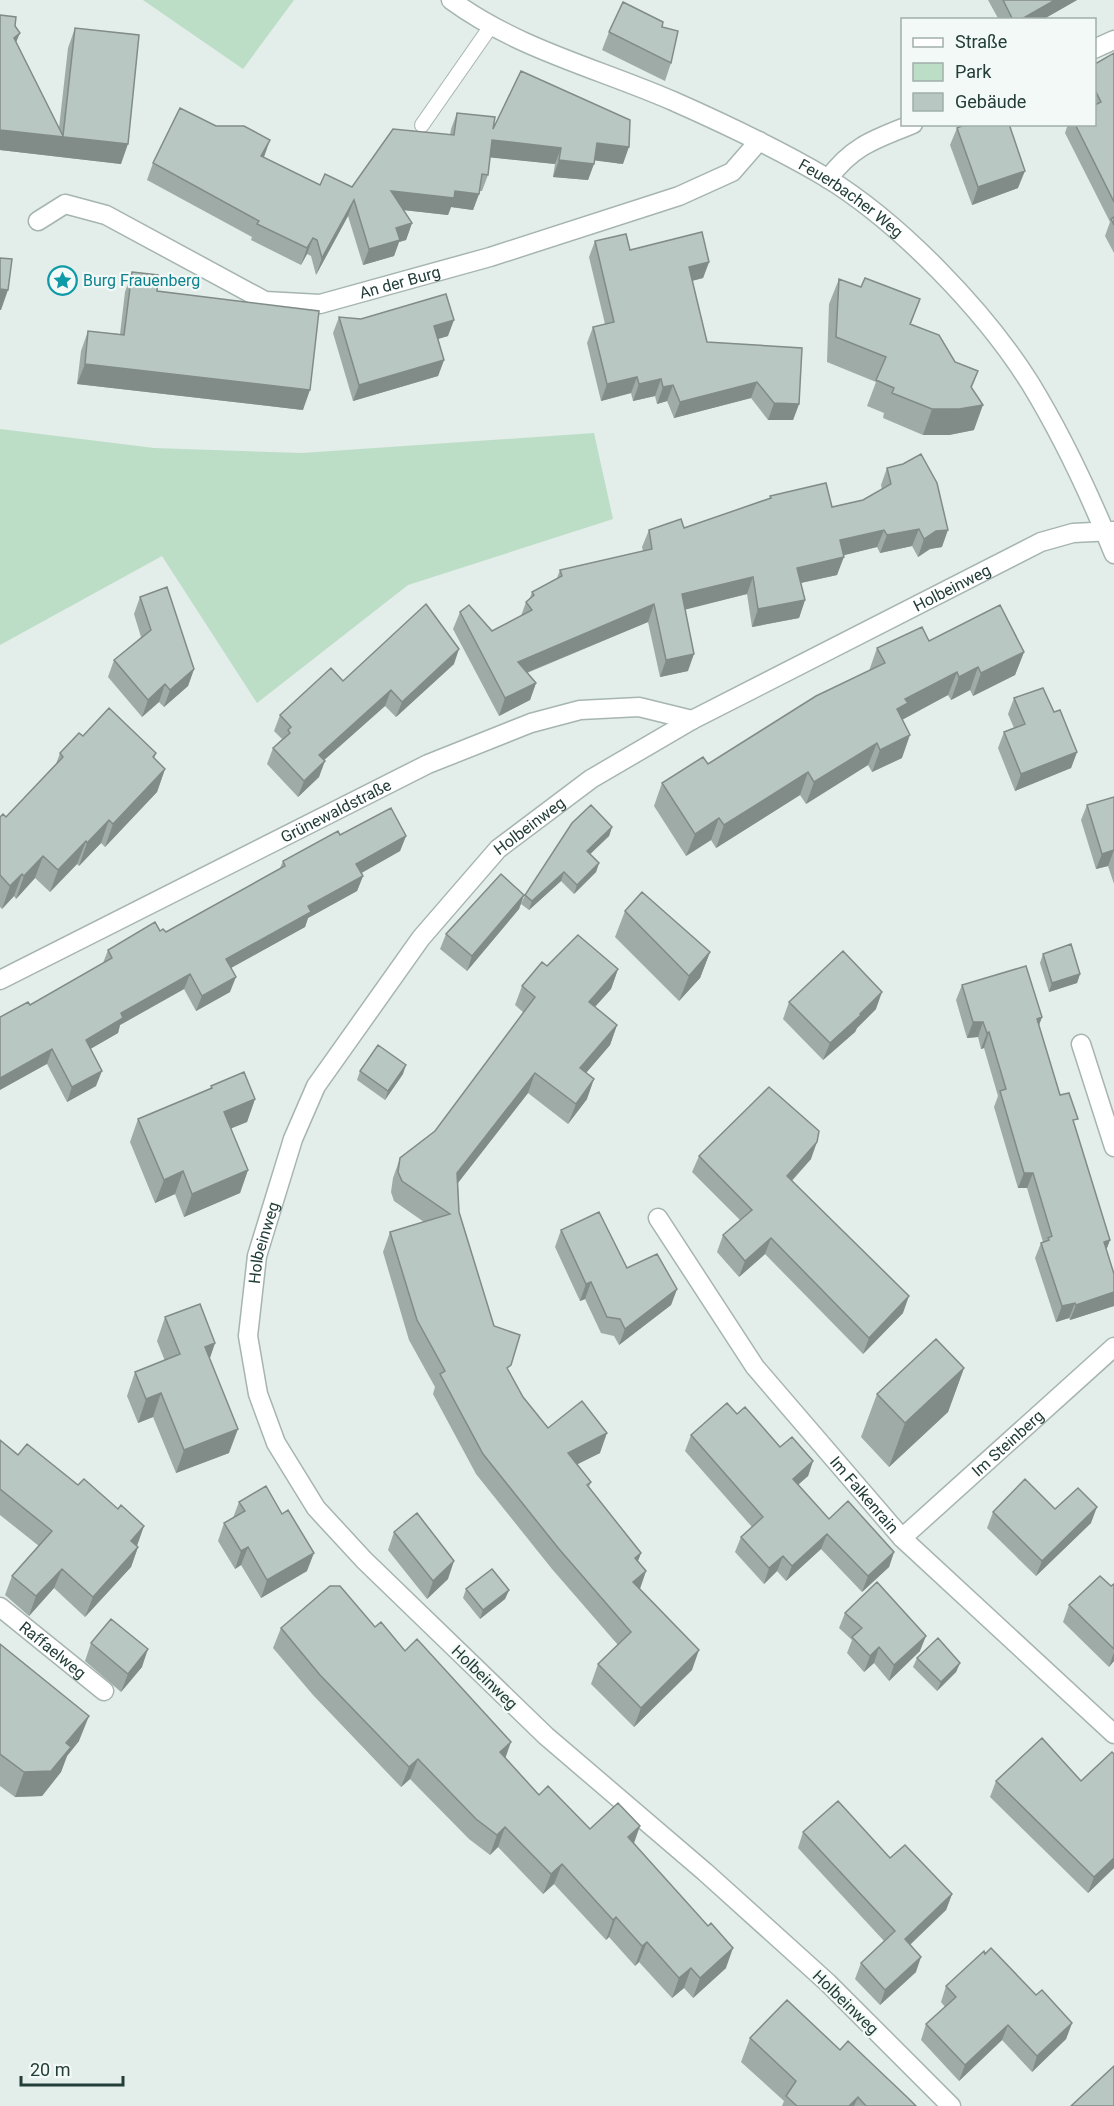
<svg xmlns="http://www.w3.org/2000/svg" width="1114" height="2106" font-family="Roboto,sans-serif">
  <style>
    .green { fill: #bcddc6 }
    .lines { fill: none; stroke-linecap: round; stroke-linejoin: round }
    .service-casing { stroke: #a6b5b0; stroke-width: 16 }
    .minor-casing { stroke: #a6b5b0; stroke-width: 21 }
    .service { stroke: #fff; stroke-width: 14 }
    .minor { stroke: #fff; stroke-width: 18 }
    .wall { fill: #9eaba7 }
    .shaded-wall { fill: #818b88 }
    .building { fill: #b8c7c2; stroke: #818b88; stroke-width: 1.5 }
    .labels { text-anchor: middle; stroke-width: 4.5; stroke-linejoin: round; paint-order: stroke }
    .street-label { font-size: 16px; fill: #233e38; stroke: #f3f9f6 }
    .culture-label { font-size: 16px; fill: #0d838f; stroke: #f3f9f6; text-anchor: start }
  </style>
  <rect width="100%" height="100%" fill="#e3ede9"/>
  <path class="green" d="M143,0h151l-51,69z
    M0,429l154,19 148,5 292,-20 19,86 -205,66 -151,118 -95,-147 -162,89z"/>
  <g class="lines">
    <defs>
      <path id="service" d="M422,125l69,-99"/>
      <g id="minor">
        <path id="s1" d="M451,0c67,49 146,68 222,101 52,23 105,48 154,77 73,45 157,132 203,205 33,54 60,112 84,171"/>
        <path d="M1094,49l20,-9"/>
        <path d="M828,179c24,-33 47,-40 85,-55"/>
        <path id="s2" d="M38,221l27,-17 41,11 159,86 55,3 170,-47 189,-61 53,-24 27,-31"/>
        <path id="s3" d="M0,980l428,-216 103,-41 49,-13 59,-3 53,13"/>
        <path d="M1081,1044l33,103"/>
        <path id="s4" d="M658,1218l97,149 147,171 212,196"/>
        <path id="s5" d="M902,1538l212,-191"/>
        <path id="s6" d="M0,1607l104,84"/>
        <path id="s7" d="M951,2106l-123,-123 -123,-111 -159,-136 -182,-176 -48,-52 -40,-65 -18,-49 -10,-58 9,-80 36,-117 23,-53 105,-148 77,-89 93,-70 101,-59 349,-178 32,-9 41,-2"/>
      </g>
    </defs>
    <use href="#service" class="service-casing"/>
    <use href="#minor" class="minor-casing"/>
    <use href="#service" class="service"/>
    <use href="#minor" class="minor"/>
  </g>
  <path class="wall" d="M988,0h89l-35,20h-43z
    M0,15l15,11 1,16 43,86 9,-80 7,-20 46,136 -121,-14z
    M662,27l9,36 -6,18 -63,-31 7,-18z
    M1114,53v200l-9,-17 5,-14 -45,-89 3,-9h27v-60z
    M457,113l36,16 130,35 -28,-4 -7,20 -35,-3 2,-13 -65,-7 -2,18 -6,16h-2l-7,19 -22,-3 -3,8 -45,-5 9,13 -6,17 -7,2 -5,14 -31,9 -15,-49 -32,59 -5,-19 -4,-2 -6,11 -50,-25 1,-3 -105,-57 6,-17 63,-37 48,32 56,27 32,2 98,-52 1,-6z
    M957,128l61,60 -46,17 -22,-60z
    M595,241l35,9 79,12 -6,16 -11,3 15,61 92,62 -6,16h-25l-17,-22 -77,20 -7,-17 -10,3 -2,-8 -22,5 -2,-8 -30,8 -14,-58 6,-16 12,-3 -16,-67z
    M132,272l171,138 -226,-26 4,-33 7,-20 32,3 5,-42z
    M839,279l22,8 59,12 -9,25 44,38 23,9 -6,16 2,43 -25,5h-26l-40,-17 1,-5 -17,-7 9,-24 -49,-20 2,-58z
    M339,317l109,19 -11,3 7,21 -6,16 -85,25 -20,-68z
    M887,468l55,79 -12,2 -12,8 -6,-11 -32,7 -3,-6 -34,8 -6,20 -36,8 4,17 -6,18 -47,9 -5,-33 -62,15 3,62 -28,6 -12,-55 -121,51 9,10 -6,17 -31,16 -46,-87 7,-17 32,19 29,-15 5,-14 4,-4 2,-6 25,-14 3,-8 83,-19 -1,-4 7,-17 35,-2 85,-29 1,-3 62,11 31,-7 19,-10 -1,-5z
    M140,597l54,72 -6,17 -24,21 -5,-5 -17,15 -34,-40 6,-17 27,-23 -7,-23z
    M929,641l95,11 -9,23 -42,21 -3,-6 -19,10 -3,-5 -46,24v39l-30,14 -4,-7 -62,39 -6,-9 -84,53 -5,-8 -25,16 -32,-50 8,-23 46,-19 161,-93 8,-23z
    M454,664l-58,53 -11,-11 -61,54 -5,17 -21,20 -31,-33 6,-16 9,-9 -8,-8 6,-16 63,-34z
    M1014,698l63,54 -6,16 -56,23 -17,-43 6,-16 10,-4 -6,-14z
    M83,736l73,17 -2,6 11,10 -8,23 -52,55 -4,-4 -22,23 -2,-2 -27,28 -15,-14 -19,21 -2,-3 -12,13 -2,-2v-90h6l50,-53 4,-11z
    M1114,797v87l-6,-18 -12,3 -15,-49 6,-15z
    M612,827l-3,9 -19,18 9,9 -3,9 -22,22 -13,-13 -32,29 -8,-6 4,-9z
    M340,835l66,1 -6,15 -39,22 2,3 -6,15 -49,27 -3,9 -74,41 -1,24 -34,19 -12,-22 -64,36 -2,8 -28,16 6,37 -29,16 -20,-38 -17,-59 73,-42 5,-13 52,-19 6,1 114,-64 3,-7z
    M524,895l-5,14 -52,62 -27,-22 6,-15z
    M625,911l85,41 -10,26 -21,23 -64,-64z
    M1043,954l37,20 -3,9 -28,9 -9,-29z
    M547,966l71,3 -7,20 -16,18 22,18 -7,20 -24,28 1,26 -19,25 -40,-31 -70,90 1,29 35,114 14,45 15,26 25,31 52,25 -23,11 14,18 -2,5 52,66 -3,8 8,10 -6,18 52,81 -58,57 -43,-43 7,-20 20,-19 -66,-76 -76,-95 -43,-80 2,-7 -26,-47 -26,-88 7,-20 34,-10 -30,-21 -3,-9 2,-14 7,-20 35,-27 89,-118 -9,-8 7,-19z
    M962,985l80,32 -3,8 21,70 15,31 35,114 -4,10 8,56 -44,14 -1,-2 -13,4 -21,-64 6,-15 2,-1 -16,-54h-9l-24,-81 4,-11 -14,-48 -3,1 -3,-12 -11,1 -11,-38z
    M789,1002l87,7 -19,19 -2,4 -32,28 -40,-41z
    M360,1071l43,3 -18,26 -28,-20z
    M211,1086l44,13 -8,23 -16,6 17,42 -8,23 -56,24 -9,-23 -20,9 -25,-61 8,-23 72,-30z
    M699,1156l112,3 -19,22 111,132 -40,41 -98,-100 -26,23 -22,-25 6,-17 17,-15 -48,-48z
    M561,1230l66,38 50,21 -6,16 -52,40 -5,-9 -13,-3 -16,-34 -5,2 -25,-54z
    M165,1317l50,26 -6,16 20,94 -53,20 -23,-56 -15,6 -11,-27 8,-24 30,-11 -8,-20z
    M964,1368l-16,44 -59,55 -28,-30 16,-43z
    M737,1414l43,33 33,14 -5,15 -10,9 31,34 65,33 -5,15 -27,25 -41,-43 -35,32 -9,-10 -13,13 -29,-32 6,-15 11,-10 -67,-76 6,-16z
    M0,1440l138,107 -7,20 -46,50 -31,-29 -25,28 -24,-21 7,-19 27,-30 -39,-31z
    M239,1502l43,12 25,57 -46,27 -20,-33 -6,4 -17,-28 6,-18 9,-5z
    M993,1512l98,11 -55,53 -49,-48z
    M394,1532l54,47 -21,20 -39,-49z
    M1114,1584v77l-5,6 -46,-45 6,-17 42,-19z
    M466,1589l43,1 -4,9 -25,20 -17,-21z
    M845,1613l75,38 -31,30 -15,-18 -10,9 -17,-19 5,-13 -13,-12z
    M375,1627l30,24 134,144 51,34 44,14 92,125 -33,30 -9,-10 -12,10 -33,-36 -4,4 -26,-29 -3,3 -52,-56 -11,10 -45,-47 -8,8 -21,-16 -59,-60 -9,8 -88,-92 -40,-47 8,-20z
    M91,1643l51,24 -21,25 -36,-31z
    M0,1644l79,97 -12,15 -6,16 -19,24 -27,1 -15,-11z
    M917,1658l43,5 -4,9 -19,19 -24,-24z
    M1114,1754v114l-26,25 -98,-96 6,-16h85z
    M803,1832l87,26 62,36 -6,16 -36,35 6,27 -36,33 -25,-26 6,-16 23,-22 -86,-93z
    M985,1954l87,69 -6,16 -34,33 -30,-32 -43,41 -38,-41 5,-16 19,-17 -4,-5 5,-16z
    M750,2038l90,12 76,56h-134l2,-5 -43,-39z"/>
  <path class="shaded-wall" d="M1055,0h22l-35,20h-22z
    M20,33l-8,19 2,-14z
    M0,130l128,14 -7,20 -121,-14z
    M270,140l-6,17 -8,16 5,-17z
    M492,140l69,8 -6,16 -69,-7z
    M597,143l32,4 -6,17 -32,-4z
    M559,160l35,4 -6,16 -35,-3z
    M1025,171l-7,17 -46,17 6,-18z
    M391,191h64l24,3 -6,16 -22,-3 -3,8 -63,-7z
    M354,200l-6,16 -32,59 6,-17z
    M412,223l-6,17 -7,2 -5,14 -31,9 6,-16 27,-21z
    M313,238l-6,16 -6,11 6,-17z
    M709,262l-6,16 -20,5 6,-16z
    M0,289l8,1 -7,20h-1z
    M454,320l-6,16 -20,6 6,-16z
    M444,360l-6,16 -85,25 6,-16z
    M85,364l225,26 -7,20 -226,-26z
    M637,377l-6,16 -30,8 6,-17z
    M661,379l-6,17 -22,5 6,-17z
    M757,382l-6,16 -77,20 6,-16z
    M673,385l-6,16 -10,3 6,-17z
    M774,403l25,1 -6,16h-25z
    M983,405l-9,25 -25,5h-26l9,-26 32,-1z
    M919,529l-7,17 -32,7 7,-18z
    M884,530l-7,17 -44,11 7,-18z
    M948,530l-6,17 -12,2 -12,8 6,-18 12,-8z
    M844,557l-7,18 -46,10 6,-17z
    M753,577l-6,17 -71,18 6,-18z
    M805,600l-6,18 -47,9 6,-18z
    M654,604l-6,18 -137,57 7,-17z
    M459,649l-5,15 -58,53 6,-15z
    M1024,652l-9,23 -42,21 8,-23z
    M694,654l-6,17 -28,6 6,-17z
    M978,667l-8,23 -19,10 8,-23z
    M194,669l-6,17 -24,21 6,-17z
    M957,672l-9,23 -46,25 -5,-11 8,-10z
    M536,683l-6,17 -31,16 6,-18z
    M165,684l-6,18 -17,15 6,-17z
    M391,690l-6,16 -72,64 6,-15z
    M910,735l-8,23 -30,14 8,-22z
    M877,743l-9,22 -62,39 8,-22z
    M1077,752l-6,16 -56,23 6,-17z
    M325,761l-6,16 -21,20 6,-16z
    M165,769l-8,23 -52,55 8,-23z
    M808,772l-8,23 -84,53 8,-23z
    M719,818l-8,22 -25,16 9,-22z
    M109,820l-8,23 -22,23 8,-23z
    M612,827l-3,9 -25,24 3,-9z
    M406,836l-6,15 -49,28 5,-15z
    M86,841l-9,23 -27,28 8,-22z
    M1114,850l-6,16 -12,3 6,-15z
    M43,856l-8,22 -19,21 8,-23z
    M599,863l-3,9 -22,22 3,-9z
    M564,872l-3,9 -32,29 3,-9z
    M22,874l-8,22 -12,13 8,-23z
    M363,876l-6,15 -49,27 -3,9 -85,47 6,-15 82,-53z
    M524,895l-5,14 -52,62 5,-15z
    M710,952l-10,26 -21,23 10,-25z
    M618,969l-7,20 -29,32 7,-19z
    M190,974l-6,15 -64,36 -2,8 -38,22 6,-15 35,-27z
    M1080,974l-3,9 -28,9 3,-9z
    M236,977l-6,15 -34,19 6,-15z
    M882,992l-6,17 -19,19 -2,4 -32,28 7,-17z
    M1042,1017l-6,16 1,-14z
    M973,1022h10l-5,15 -11,1z
    M617,1025l-7,20 -37,43 7,-20z
    M989,1032l-5,16 -3,1 6,-16z
    M52,1049l-5,15 -47,26v-12z
    M406,1065l-3,9 -18,26 3,-9z
    M102,1071l-6,15 -29,16 5,-15z
    M535,1073l-7,20 -78,100 7,-20z
    M594,1079l-7,20 -19,25 8,-20z
    M255,1099l-8,23 -32,13 9,-23z
    M817,1142l-6,17 -30,33 6,-16z
    M248,1170l-8,23 -56,24 8,-23z
    M183,1171l-8,23 -20,9 9,-23z
    M1024,1173h9l-6,15h-9z
    M771,1238l-6,16 -26,23 6,-16z
    M1110,1240l-6,16v-14z
    M591,1282l-6,17 -5,2 6,-17z
    M677,1289l-6,16 -52,40 6,-16z
    M1114,1292v14l-44,14 6,-15z
    M909,1296l-6,17 -40,41 6,-16z
    M1075,1303l-6,15 -13,4 6,-16z
    M215,1343l-8,24 -2,-20z
    M964,1368l-16,44 -59,55 16,-44z
    M161,1393l-8,24 -15,6 8,-24z
    M238,1429l-9,24 -53,20 8,-23z
    M607,1433l-7,20 -40,20 8,-20z
    M813,1461l-5,15 -21,18 6,-15z
    M1097,1507l-6,16 -55,53 6,-15z
    M144,1526l-7,20 -6,-5z
    M827,1534l-6,15 -35,32 6,-15z
    M138,1547l-7,20 -46,50 8,-20z
    M248,1547l-7,18 -6,4 6,-18z
    M894,1552l-5,15 -27,25 6,-16z
    M314,1553l-7,18 -46,27 6,-18z
    M641,1553l-8,20 2,-15z
    M783,1556l-6,15 -13,13 5,-16z
    M454,1561l-6,18 -21,20 6,-18z
    M62,1569l-8,19 -25,28 7,-20z
    M646,1571l-7,20 -6,-9z
    M509,1590l-4,9 -25,20 3,-9z
    M926,1636l-6,15 -31,30 5,-16z
    M879,1647l-5,16 -10,9 6,-16z
    M148,1649l-6,18 -21,25 7,-18z
    M699,1650l-7,20 -58,57 7,-19z
    M1114,1652v9l-5,6z
    M960,1663l-4,9 -19,19 4,-9z
    M89,1716l-10,25 -12,15 -6,16 -19,24 -27,1 9,-25 42,-29z
    M511,1742l-7,20 -4,-10z
    M418,1759l-8,20 -9,8 8,-20z
    M640,1826l-7,20 -5,-9z
    M505,1827l-7,20 -8,8 7,-20z
    M1114,1858v10l-26,25 6,-16z
    M562,1864l-8,20 -11,10 8,-20z
    M952,1894l-6,16 -47,45 6,-16z
    M616,1917l-7,20 -3,3 7,-20z
    M647,1942l-8,20 -4,4 7,-20z
    M733,1948l-7,20 -33,30 7,-20z
    M921,1957l-5,15 -36,33 5,-15z
    M691,1968l-7,20 -12,10 7,-20z
    M1072,2023l-6,16 -34,33 5,-16z
    M1008,2025l-6,15 -43,41 6,-16z
    M858,2097l-4,9h-5z"/>
  <path class="building" d="M1003,0h52l-35,20h-7z
    M623,2l40,20 -1,5 16,4 -7,32 -62,-31z
    M0,15l16,2 -1,9 5,7 -6,5 49,98 12,-108 64,7 -11,109 -128,-14z
    M1114,53v149l-39,-78h20v-19l6,-3 -6,-12v-26z
    M521,71l109,49 -1,27 -32,-4 -3,21 -35,-4 2,-12 -69,-8 -4,35 -6,-1 -3,20 -24,-3 -1,7 -63,-7 21,32 -16,5 4,12 -31,9 -15,-49 -32,58 -5,-18 -4,-2 -6,10 -50,-24 2,-3 -106,-58 27,-55 36,18h28l26,14 -9,16 59,29 5,-11 27,13 41,-58 61,6 3,-22 38,4 -2,12z
    M966,124h43l16,47 -47,16 -21,-59z
    M1114,217v8l-3,-6z
    M702,232l7,30 -20,5 18,75 95,6 -3,56 -25,-1 -17,-21 -77,20 -7,-17 -10,2 -2,-8 -22,5 -2,-7 -30,7 -14,-57 21,-5 -19,-81 31,-7 4,16z
    M0,258l12,1 -4,31 -8,-1z
    M132,272l26,3 -1,16 162,20 -9,79 -225,-26 3,-33 36,4z
    M865,278l55,21 -10,25 29,11 16,27 23,9 -7,16 12,18 -24,4h-27l-40,-16 2,-5 -18,-8 10,-23 -50,-20 3,-58 22,8z
    M446,294l8,26 -20,6 10,34 -85,25 -20,-68 22,2z
    M921,454l16,29 11,47 -12,1 -12,8 -5,-10 -32,6 -3,-5 -44,10 4,17 -47,11 8,32 -47,9 -5,-32 -71,17 12,60 -28,6 -12,-56 -136,58 18,21 -31,15 -45,-86 9,-7 23,26 40,-21 -6,-8 8,-7 -2,-3 30,-16 -2,-6 92,-21 -3,-19 32,-11 3,9 87,-30 -1,-2 56,-13 6,24 31,-7 28,-16 -4,-16 16,-4z
    M167,587l27,82 -24,21 -5,-6 -17,16 -34,-40 37,-30 -11,-33z
    M426,604l33,45 -57,53 -11,-12 -72,65 6,6 -21,20 -31,-33 17,-15 -2,-3 3,-3 -11,-12 51,-47 12,13z
    M1000,605l24,47 -43,21 -3,-6 -19,10 -2,-5 -52,27 3,4 -11,6 13,26 -30,15 -3,-7 -63,39 -6,-10 -84,53 -5,-7 -24,16 -33,-51 41,-26 5,7 108,-68 69,-33 -8,-15 45,-21 7,14z
    M1043,688l11,24 6,-2 17,42 -56,22 -17,-42 21,-8 -11,-26z
    M109,708l47,45 -3,4 12,12 -52,55 -4,-4 -22,23 -1,-2 -28,29 -15,-14 -19,20 -2,-2 -12,12 -10,-11v-58l3,-3 3,3 57,-60 -3,-4 19,-20 4,3z
    M1114,797v53l-12,4 -15,-49z
    M591,805l21,22 -25,24 12,12 -22,22 -13,-13 -32,29 -7,-6 47,-72z
    M391,808l15,28 -50,28 7,12 -55,30 3,6 -85,47 10,18 -34,19 -12,-22 -69,39 2,5 -37,22 16,31 -30,16 -20,-38 -52,29v-61l28,-15 2,3 82,-47 -4,-8 47,-28 5,9 3,-2 3,3 119,-66 -2,-5 55,-30 2,4z
    M501,874l23,21 -52,61 -26,-22z
    M642,892l68,60 -21,24 -64,-65z
    M578,935l40,34 -29,33 28,23 -37,43 14,11 -18,25 -41,-31 -78,100 2,39 35,114 26,9 -9,30 -4,3 16,29 25,31 34,-27 25,32 -39,20 23,29 -4,3 54,68 -6,5 11,13 -13,11 66,68 -58,58 -43,-44 33,-32 -72,-83 -76,-95 -43,-80 5,-3 -28,-51 -27,-88 60,-18 -48,-33 -4,-9 2,-14 35,-27 100,-134 -13,-11 20,-24 5,4z
    M1071,944l9,30 -28,9 -9,-29z
    M843,951l39,41 -22,22 1,1 -31,28 -41,-41z
    M1026,966l16,51 -5,2 23,76 9,-2 9,26 -5,1 37,120 -6,2 10,32v18l-38,13 -1,-2 -13,3 -21,-63 8,-3 -1,-2 4,-2 -19,-63h-9l-24,-82 6,-2 -17,-57 -2,1 -4,-11h-10l-11,-37z
    M378,1045l28,20 -18,26 -28,-20z
    M244,1072l11,27 -31,13 24,58 -56,24 -9,-23 -19,9 -26,-61 74,-31 -1,-2z
    M769,1087l50,44 -2,11 -30,34 122,120 -40,42 -98,-100 -26,23 -22,-26 29,-25 -53,-54z
    M599,1212l28,56 30,-14 20,35 -52,40 -5,-10 -13,-2 -16,-35 -5,2 -25,-54z
    M200,1304l15,39 -10,4 33,82 -54,21 -23,-57 -15,6 -11,-27 45,-18 -15,-37z
    M936,1339l28,29 -59,55 -28,-29z
    M727,1403l10,11 8,-7 35,40 12,-10 21,24 -20,18 36,40 19,-18 46,51 -26,24 -41,-42 -35,32 -9,-10 -14,12 -28,-31 22,-20 -72,-82z
    M0,1440l18,15 9,-11 51,41 6,-6 34,30 3,-4 23,21 -13,15 7,6 -45,50 -31,-28 -26,27 -24,-20 40,-45 -52,-42z
    M1025,1479l30,30 23,-21 19,19 -55,54 -49,-49z
    M266,1486l16,28 6,-4 26,43 -47,27 -19,-33 -7,4 -17,-28 21,-12 -6,-9z
    M417,1513l37,48 -21,20 -39,-49z
    M492,1569l17,21 -26,20 -17,-21z
    M1100,1576l11,10 3,-2v65l-45,-44z
    M877,1582l49,54 -32,29 -15,-18 -9,9 -18,-19 10,-9 -17,-15z
    M330,1586h10l35,41 6,-5 24,29 12,-12 94,103 -11,10 39,43 9,-9 42,43 28,-26 22,23 -12,11 80,89 3,-3 22,25 -33,30 -9,-10 -12,10 -32,-36 -5,4 -26,-29 -3,3 -51,-56 -11,10 -46,-47 -8,8 -21,-16 -58,-60 -9,8 -89,-92 -39,-47z
    M111,1619l37,30 -20,25 -37,-31z
    M938,1638l22,25 -19,19 -24,-24z
    M0,1644l89,72 -23,27 5,4 -20,24 -27,1 -24,-18z
    M1042,1738l39,43 31,-29 2,2v104l-20,19 -98,-96z
    M838,1801l52,57 15,-13 47,49 -47,45 16,18 -36,33 -24,-27 34,-32 -92,-99z
    M991,1948l45,47 6,-5 30,33 -35,33 -29,-31 -43,40 -39,-41 30,-27 -10,-11 38,-35 1,3z
    M787,2000l53,50 8,-9 60,57 8,8h-50l-8,-9 -9,9h-52l-11,-10 10,-15 -46,-43z
    M1114,2066v40h-43z"/>
  <defs>
    <symbol id="sight-ring" viewBox="-11 -11 22 22"><circle r="9.5" fill="#f3f9f6" stroke="#0f9aa8" stroke-width="1.5"/><path d="M0-6L1.8-2.2L6-1.7L2.9 1.2L3.7 5.4L0 3.3L-3.7 5.4L-2.9 1.2L-6-1.7L-1.8-2.2Z" fill="#0f9aa8"/></symbol>
  </defs>
  <g fill-rule="evenodd">
    <use href="#sight-ring" x="46" y="264" width="33" height="33"/>
  </g>
  <g class="labels">
    <g class="street-label">
      <text dy="6" stroke="none"><textPath href="#s1" startOffset="448">Feuerbacher Weg</textPath></text>
      <text dy="6" stroke="none"><textPath href="#s2" startOffset="393">An der Burg</textPath></text>
      <text dy="6" stroke="none"><textPath href="#s7" startOffset="2145">Holbeinweg</textPath></text>
      <text dy="6" stroke="none"><textPath href="#s3" startOffset="376">Grünewaldstraße</textPath></text>
      <text dy="6" stroke="none"><textPath href="#s7" startOffset="1659">Holbeinweg</textPath></text>
      <text dy="6" stroke="none"><textPath href="#s7" startOffset="1155">Holbeinweg</textPath></text>
      <text dy="6" stroke="none"><textPath href="#s5" startOffset="142">Im Steinberg</textPath></text>
      <text dy="6" stroke="none"><textPath href="#s4" startOffset="346">Im Falkenrain</textPath></text>
      <text dy="6" stroke="none"><textPath href="#s6" startOffset="68">Raffaelweg</textPath></text>
      <text transform="translate(485 1677) rotate(44)" y="6">Holbeinweg</text>
      <text transform="translate(846 2002) rotate(44)" y="6">Holbeinweg</text>
    </g>
    <g class="culture-label">
      <text x="83" y="286">Burg Frauenberg</text>
    </g>
  </g>
  <rect x="901" y="18" width="195" height="108" fill="#f3f9f6" stroke="#a0aeaa" stroke-width="1.5"/>
  <rect x="913" y="38" width="30" height="9" fill="#ffffff" stroke="#a0aeaa" stroke-width="1.5"/>
  <text x="955" y="48" font-size="18" fill="#233e38">Straße</text>
  <rect x="913" y="63" width="30" height="18" fill="#bcddc6" stroke="#a0aeaa" stroke-width="1.5"/>
  <text x="955" y="78" font-size="18" fill="#233e38">Park</text>
  <rect x="913" y="93" width="30" height="18" fill="#b8c7c2" stroke="#a0aeaa" stroke-width="1.5"/>
  <text x="955" y="108" font-size="18" fill="#233e38">Gebäude</text>
  <path d="M21 2076v9h102v-9" fill="none" stroke="#233e38" stroke-width="3"/>
  <text x="30" y="2076" font-size="18" fill="#233e38" stroke="#f3f9f6" stroke-width="4.5" paint-order="stroke">20 m</text>
</svg>
